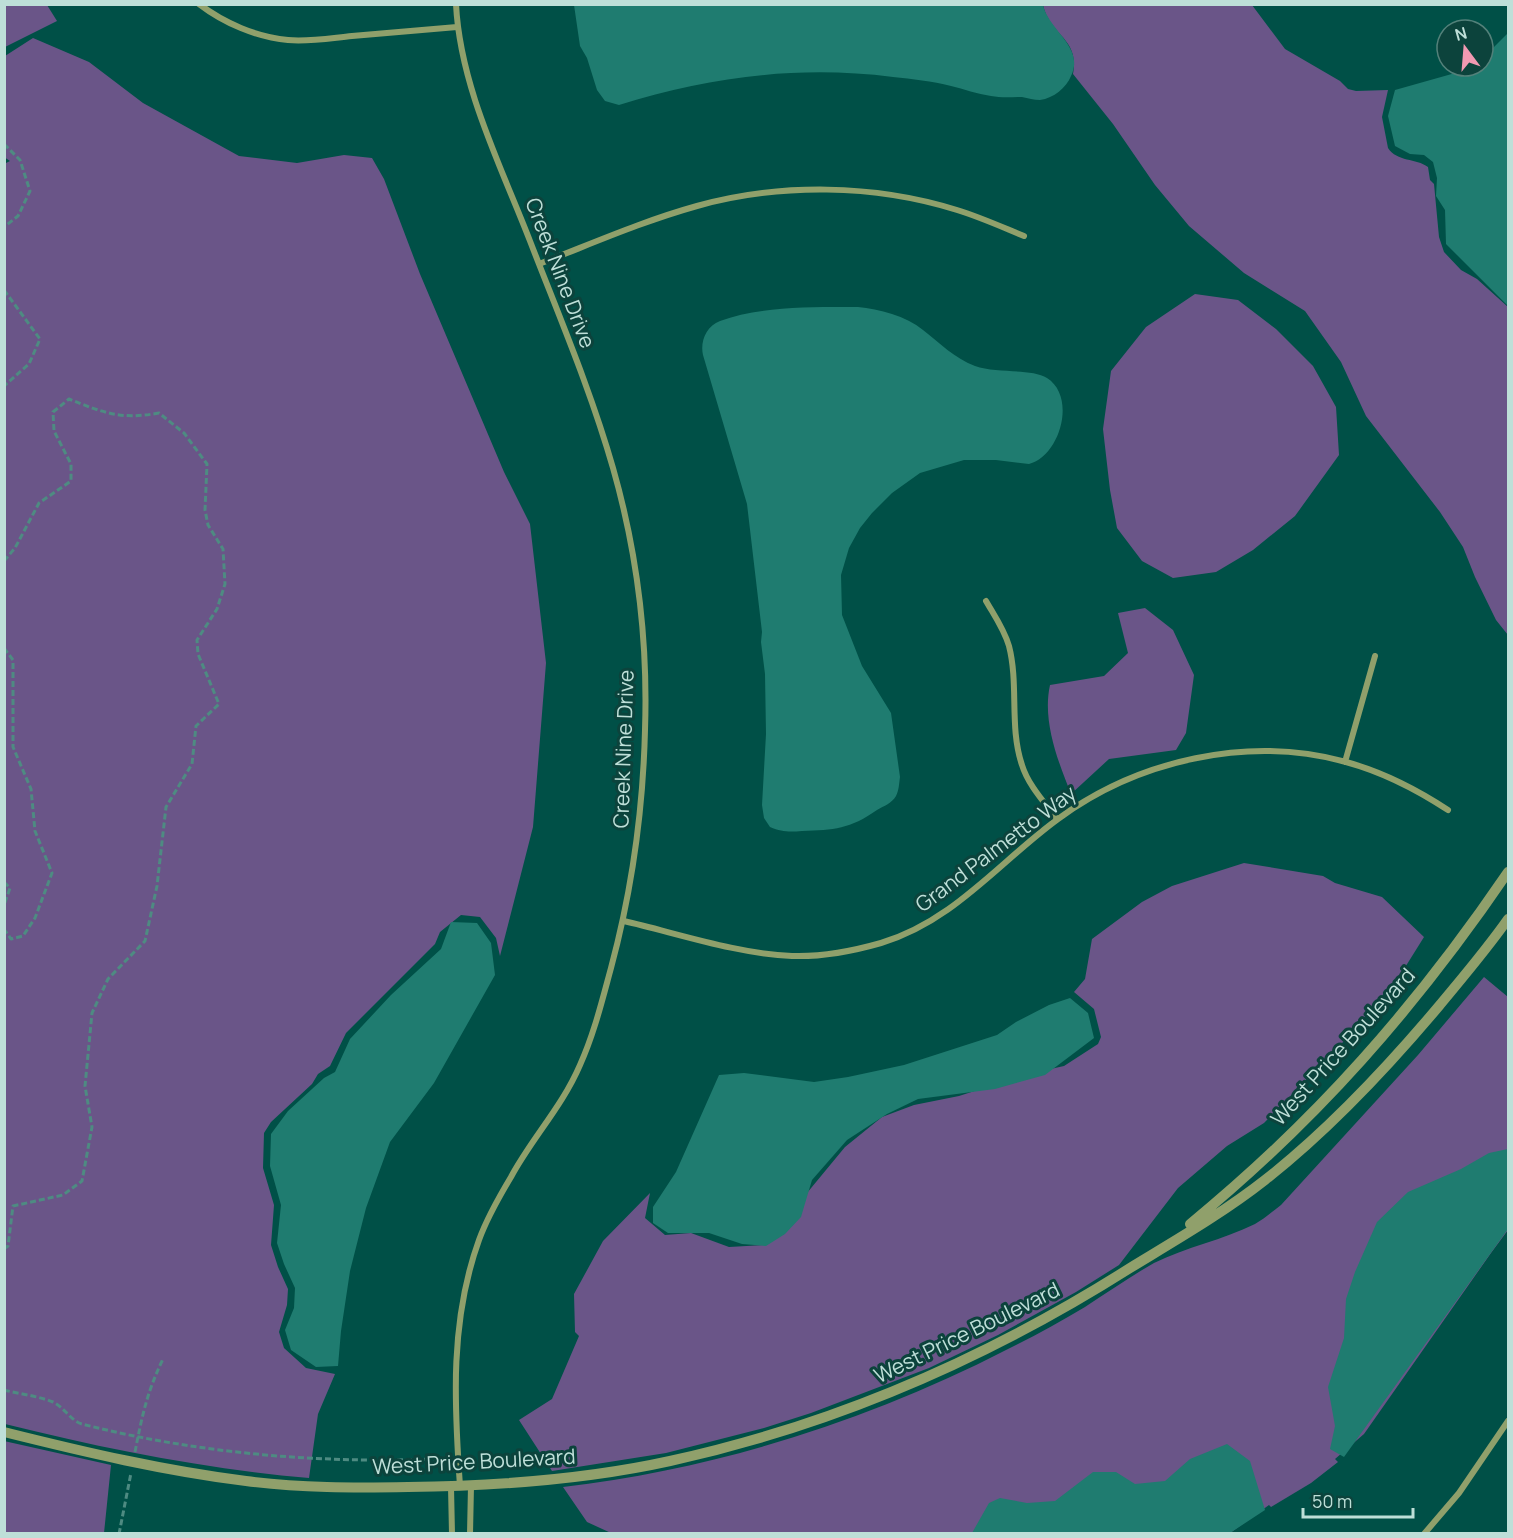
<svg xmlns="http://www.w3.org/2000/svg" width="1513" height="1538" font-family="Manrope,sans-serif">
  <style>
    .green { fill: #6a5588 }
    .water { fill: #1f7c70 }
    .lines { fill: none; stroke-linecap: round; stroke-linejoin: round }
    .path { stroke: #4e8b82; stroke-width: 3; stroke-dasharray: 6 3; stroke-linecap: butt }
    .minor { stroke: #90a06b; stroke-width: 6 }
    .tertiary { stroke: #90a06b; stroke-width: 10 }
    .labels { text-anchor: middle; stroke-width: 6; stroke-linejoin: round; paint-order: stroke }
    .street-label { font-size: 21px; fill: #bedfd8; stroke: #0c433c }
  </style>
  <rect width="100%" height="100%" fill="#005047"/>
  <path class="green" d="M5,4l42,1 10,16 -52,26z
    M1043,5h209l33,44 55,32 8,8 8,2 32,-1 -6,27 6,31c9,14 28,10 40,19l2,13 4,4 5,53 5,15 17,18 16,9 31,28v328l-12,-15 -21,-43 -12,-30 -23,-35 -74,-96 -25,-54 -36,-51 -61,-38 -55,-47 -34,-41 -42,-61 -40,-50c7,-36 -23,-38 -30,-69z
    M33,38l56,24 54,41 96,53 58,7 47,-8 28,3 12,21 36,95 84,198 26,52 16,139 -13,164 -33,129 -4,-18 -16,-21 -19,-2 -21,17 -5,12 -89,89 -16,33 -12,8 -6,10 -41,38 -7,11 -1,35 11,37 -3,40 7,22 10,22 -1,16 -8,27 5,16 22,20 29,6 -17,40 -9,64c-103,-9 -204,-29 -304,-54l-1,-1260 6,-3 -6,-4 1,-101z
    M1195,294l43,6 38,29 37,37 23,41 3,48 -44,61 -42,34 -37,22 -43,6 -31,-17 -25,-33 -7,-38 -7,-61 8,-58 35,-44z
    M1145,608l28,22 21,45 -8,58 -10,17 -67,9 -38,35c-13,-33 -29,-73 -21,-109l54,-9 24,-23 -10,-40z
    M1244,863l79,13 12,7 47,14 42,40 -20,32 -56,68 -84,86 -37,23 -49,42 -59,77 -43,27 -78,43 -69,33 -118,45 -47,15 -98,25 -114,18 -33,-51 33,-21 27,-63 -4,-4 -1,-38 29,-53 47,-48 -5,25 20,17 26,-2 38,14 35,-2 81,-98 37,-30 32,-12 45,-9 65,-21 40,-9 34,-22 3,-7 -7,-28 -20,-17 11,-13 7,-40 50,-37 30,-16z
    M1484,977l24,20v233l-17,23 -127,181 -29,25 3,3 -27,21 -40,24 -2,-2 -39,28h-619l-24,-11 -24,-35c153,-18 305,-66 443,-137 27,-13 54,-28 79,-43 23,-15 46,-31 69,-44 32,-16 69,-23 101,-39 9,-5 18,-13 26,-19l137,-150z
    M4,1441l107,24 -7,68h-99z"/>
  <path class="water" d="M574,5h469c6,26 42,42 28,71 -5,12 -17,22 -31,24 -6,0 -12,-2 -18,-3 -10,0 -21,1 -31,-1 -14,-2 -27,-7 -40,-10 -19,-5 -39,-7 -58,-9 -95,-12 -183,0 -274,28l-14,-4 -8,-11 -10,-32 -7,-12z
    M1508,33v273l-62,-62 -1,-34 -9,-14 1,-18 -4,-16 -9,-7 -14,-1 -15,-8 -7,-30 7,-26 78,-22 2,-2h8v-8z
    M858,307c21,2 48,9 65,23 17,13 31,28 52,36 22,8 57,2 72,12 30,19 13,78 -18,86l-33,-4h-32l-44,13 -28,20 -20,20 -12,15 -11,20 -8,27 1,40 20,51 29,47 9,64c-1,7 -1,13 -4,19 -4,7 -12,10 -19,14 -27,19 -43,20 -75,21 -13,1 -20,1 -32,-4l-6,-9 -2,-13 4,-71 -1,-60 -4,-32 1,-10 -15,-128 -44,-149c-3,-13 3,-29 17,-34 39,-15 96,-14 138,-14z
    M451,922l26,1 14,20 4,32 -61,108 -44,59 -24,66 -16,63 -9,60 -3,35 -22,1 -25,-17 -6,-20 9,-22 1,-20 -11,-24 -7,-21 4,-38 -11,-39 1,-32 17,-23 36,-33 11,-6 15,-33 41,-44 50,-46z
    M1070,998l18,15 6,25 -49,37 -50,14 -77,10 -31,15 -40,26 -35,40 -11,37 -16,17 -19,12 -24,-2 -33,-11h-41l-15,-10v-16l23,-35 43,-97 25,-2 70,9 34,-5 56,-12 93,-30 19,-13 33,-17z
    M1508,1149v80l-164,228 -14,-8 5,-23 -7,-39 16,-49 2,-39 9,-27 22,-50 31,-30 53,-23 28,-16z
    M1227,1444l23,17 15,49 -35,23h-258l17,-30 11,-5 27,5 28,-2 38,-29h23l19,12 30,-3 25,-22z"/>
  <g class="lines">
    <path class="path" d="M4,144l16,16 10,31 -12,25 -14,11
      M4,290l36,49 -11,25 -25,22
      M4,561l11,-13 24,-45 32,-22v-17l-17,-33 -1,-19 16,-13c35,14 52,21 90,14l25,20 23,31 -2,46 3,15 15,24 2,35 -8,25 -20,31 1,14 21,50 -23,22 -4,38 -26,43 -9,79 -12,55 -37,38 -16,34 -7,73 7,41 -10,54 -19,14 -50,11 -5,40 -4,3
      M4,648l9,12v87l18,42 4,42 17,42 -17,45 -12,18 -12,3 -7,-10
      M4,882l6,6 -6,17
      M4,1390c16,4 34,6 49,12 11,5 18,19 29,22 116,30 249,41 368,34
      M135,1452c7,-36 12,-60 28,-93
      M119,1534l12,-61"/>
    <path class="minor" d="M199,4c25,19 57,33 89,36 21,2 43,-2 64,-4 35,-3 70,-6 105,-9
      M456,4c4,82 45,162 74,237 29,75 61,150 83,227 24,84 35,174 32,262 -2,81 -13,160 -34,238 -9,33 -17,66 -31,97 -18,42 -48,73 -69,112 -12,20 -24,41 -32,63 -29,80 -25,162 -19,246
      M539,264c52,-20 104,-43 158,-58 83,-23 177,-22 260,4 23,7 45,17 67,26
      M986,601c8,14 18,28 23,45 10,39 0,81 13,119 6,20 23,38 35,54
      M1345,762l30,-106
      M624,921c52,12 114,33 168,35 30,1 61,-5 89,-13 73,-22 118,-81 177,-124 80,-59 191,-84 288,-57 37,10 70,27 102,48
      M451,1487l1,47
      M470,1534l1,-48
      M1424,1534l35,-41 49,-72"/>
    <path class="tertiary" d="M1190,1224c127,-104 226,-217 318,-352
      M4,1432c80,20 161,39 242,49 54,7 108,7 162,6 87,-1 176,-7 262,-26 164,-36 318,-103 460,-193 46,-28 93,-55 135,-88 65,-51 121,-111 174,-174 24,-29 48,-57 69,-87"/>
  </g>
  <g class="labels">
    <g class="street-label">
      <text transform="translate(560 273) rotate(69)" y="7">Creek Nine Drive</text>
      <text transform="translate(624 749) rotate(-88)" y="7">Creek Nine Drive</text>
      <text transform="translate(996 849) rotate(-37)" y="7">Grand Palmetto Way</text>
      <text transform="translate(1343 1047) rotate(-48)" y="7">West Price Boulevard</text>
      <text transform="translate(967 1333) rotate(-26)" y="7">West Price Boulevard</text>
      <text transform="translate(474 1462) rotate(-3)" y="7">West Price Boulevard</text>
    </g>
  </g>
  <rect width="1513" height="1538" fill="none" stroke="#bedfd8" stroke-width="12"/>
  <g transform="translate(1465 48) rotate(344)"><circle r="28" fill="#0c433c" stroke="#53817a" stroke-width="1.5"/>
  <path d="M0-4.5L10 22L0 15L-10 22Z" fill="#f19ab2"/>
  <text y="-9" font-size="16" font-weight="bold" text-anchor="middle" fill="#bedfd8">N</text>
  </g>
  <path d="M1303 1508v9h110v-9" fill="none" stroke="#bedfd8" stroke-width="3"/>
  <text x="1312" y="1508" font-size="18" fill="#bedfd8" stroke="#0c433c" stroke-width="4.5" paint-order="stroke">50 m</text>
</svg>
